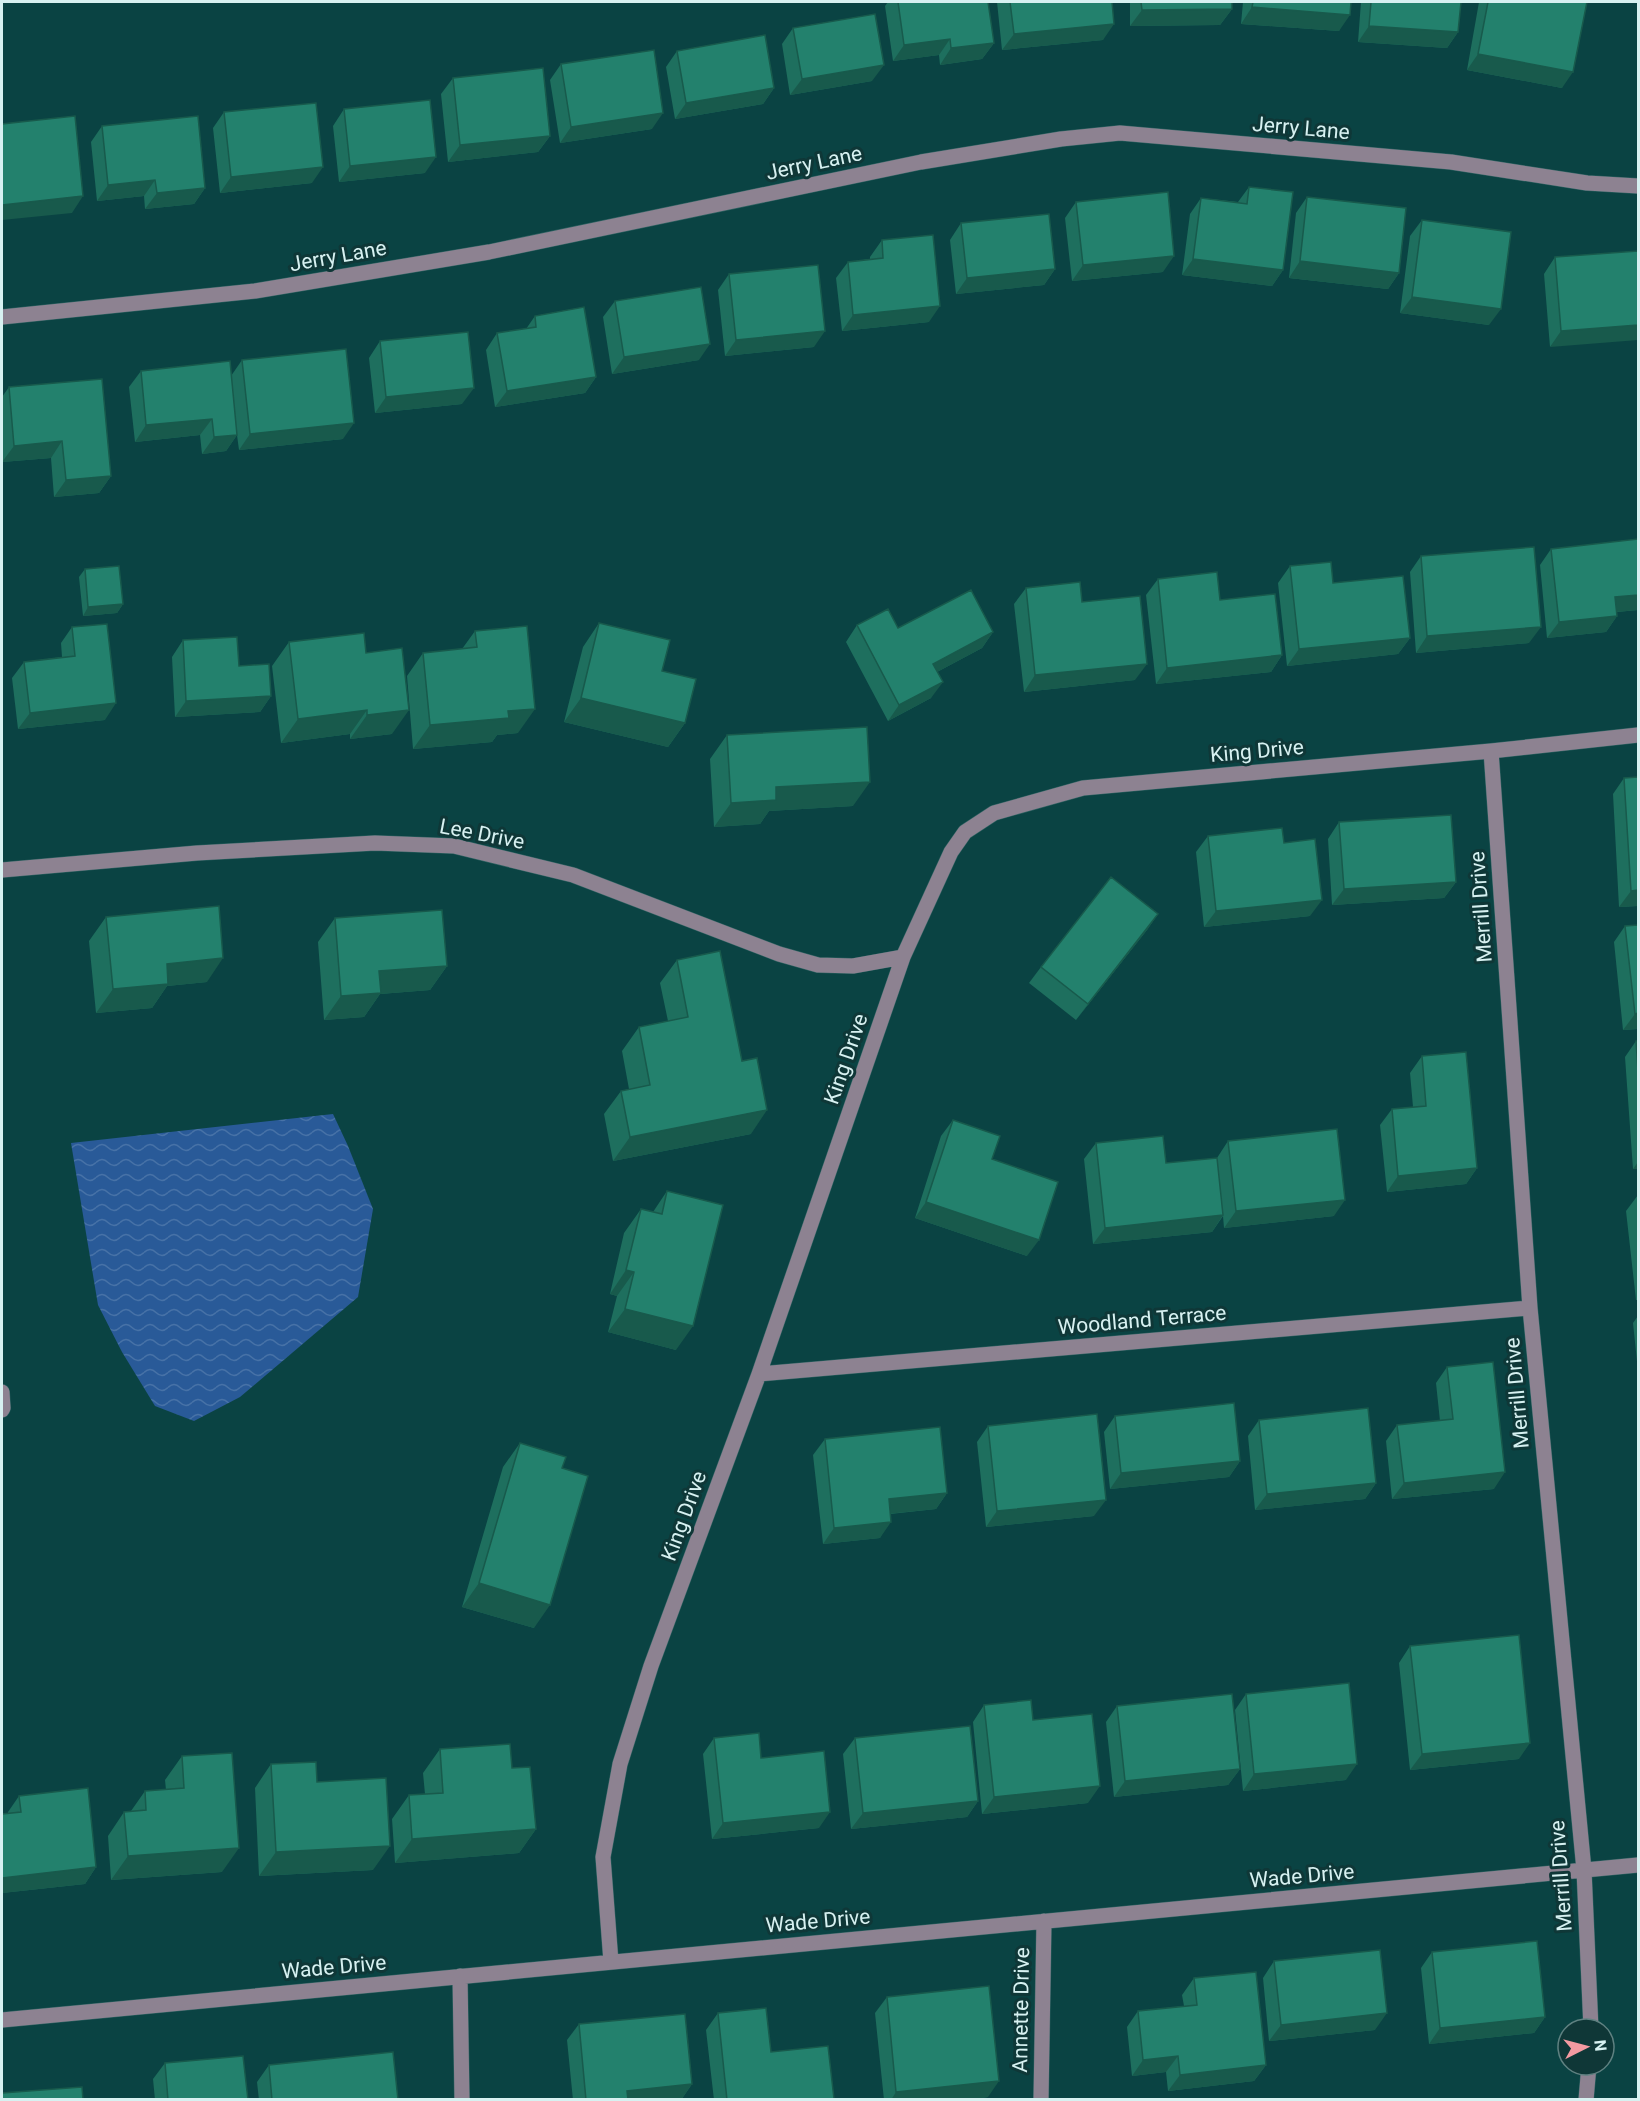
<svg xmlns="http://www.w3.org/2000/svg" width="1640" height="2101" font-family="Roboto,sans-serif">
  <style>
    .water { fill: url(#water-waves) }
    .lines { fill: none; stroke-linecap: round; stroke-linejoin: round }
    .minor-casing { stroke: #2f6262; stroke-width: 16 }
    .minor { stroke: #8d8291; stroke-width: 15 }
    .wall { fill: #1e6f5e }
    .shaded-wall { fill: #185a4c }
    .building { fill: #23816d; stroke: #185a4c; stroke-width: 1.5 }
    .labels { text-anchor: middle; stroke-width: 6; stroke-linejoin: round; paint-order: stroke }
    .street-label { font-size: 21px; fill: #d7f1f1; stroke: #0f3737 }
  </style>
  <defs>
    <pattern id="water-waves" width="16" height="10" patternUnits="userSpaceOnUse" patternTransform="scale(1.5)"><rect width="16" height="10" fill="#295a98"/><path d="M0 5q4-4 8 0t8 0" fill="none" stroke="#4772a7"/></pattern>
  </defs>
  <rect width="100%" height="100%" fill="#0a4343"/>
  <path class="water" d="M333,1114l15,32 25,63 -15,88 -118,100 -46,24 -39,-15 -33,-54 -24,-47 -27,-162z"/>
  <g class="lines">
    <defs>
      <path id="minor" d="M2,317l253,-26 234,-39 432,-90 140,-23 59,-6 331,29 136,21 51,3
        M1491,751l39,557 54,562 7,159
        M2,870l195,-17 178,-10 79,3 119,29 206,79 39,11 35,1 50,-9
        M759,1374l771,-66
        M2,1392l1,16 -1,2
        M611,1962l-8,-105 17,-93 31,-98 108,-292 144,-417 48,-105 14,-20 29,-19 89,-25 408,-37 147,-16
        M460,1976l2,124
        M2,2020l1636,-155
        M1041,2100l3,-179
        M1586,2100l3,-35"/>
    </defs>
    <use href="#minor" class="minor-casing"/>
    <use href="#minor" class="minor"/>
  </g>
  <path class="wall" d="M888,2h100l6,41 -12,16 -42,6 -1,-10 -46,6 -8,-55z
    M997,2h115l-9,38 -101,10z
    M1130,2h102v7l-12,16 -90,1z
    M1243,2h108l-12,29 -98,-7z
    M1361,2h100l-3,30 -11,16 -89,-6z
    M1479,2h105l-22,86 -95,-18z
    M793,28l79,53 -82,14 -8,-51z
    M677,51l97,37 -11,16 -88,15 -9,-52z
    M561,64l91,65 -92,14 -10,-63z
    M453,78l97,58 -12,16 -90,10 -7,-68z
    M344,109l81,64 -86,9 -6,-56z
    M224,112l88,71 -92,10 -7,-65z
    M102,126l103,62 -11,16 -49,5 -1,-13 -47,5 -6,-59z
    M1249,187l34,83 -11,16 -90,-11 8,-61 11,-16 37,4z
    M1307,197l92,76 -11,16 -99,-11 7,-65z
    M1076,202l87,70 -91,9 -7,-63z
    M1422,220l67,105 -89,-12 10,-77z
    M961,223l94,46 -11,16 -88,9 -6,-54z
    M882,240l47,82 -87,9 -6,-53 12,-16 22,-3v-2z
    M1638,251l-88,96 -6,-73 11,-17z
    M729,274l85,73 -89,9 -7,-66z
    M615,301l84,59 -87,14 -9,-57z
    M535,316l61,61 -11,16 -90,14 -9,-57 11,-17 29,-4z
    M380,341l82,63 -87,9 -6,-55z
    M242,360l101,79 -104,11 -2,-15 -11,16 -24,3 -2,-19 -65,7 -6,-55 12,-16 90,5z
    M9,387l102,89 -12,17 -45,4 -3,-39 -49,4v-65z
    M1638,539v71l-21,2v4l-11,16 -59,6 -7,-73 11,-16z
    M1421,556l108,87 -113,10 -6,-81z
    M1290,566l43,17 77,55 -12,16 -111,12 -9,-83z
    M85,569l38,35 -6,9 -34,3 -4,-39z
    M1158,579l62,21 62,55 -11,17 -115,12 -10,-89z
    M1026,588l56,14 53,78 -111,12 -10,-88z
    M599,623l63,48 23,52 -17,24 -104,-25 19,-75z
    M857,625l41,3 95,4 -11,16 -45,24 -6,26 -43,23 -42,-79z
    M72,627l33,93 -87,9 -6,-51 12,-16 38,-5 -1,-14z
    M475,631l43,102 -21,2 -5,7 -79,7 -6,-73 16,-23 39,-4z
    M183,640l56,26 32,30 -11,16 -85,5 -3,-60z
    M289,642l77,11 26,81 -42,5v-5l-69,9 -9,-77z
    M727,735l126,71 -84,5 -9,13 -46,3 -4,-68z
    M1638,777v129l-19,1 -6,-113 11,-16z
    M1339,822l117,60 -12,16 -112,7 -4,-66z
    M1208,836l76,7 26,73 -106,11 -8,-75z
    M1158,914l-11,16 -71,90 -47,-37 12,-16z
    M106,917l101,65 -40,4 -15,22 -56,5 -7,-72z
    M335,918l112,48 -17,24 -50,4 -16,23 -40,3 -6,-78z
    M1625,926l13,103 -15,1 -9,-88z
    M677,960l74,174 -138,27 -9,-47 17,-23 8,-2 -7,-38 17,-24 29,-6 -8,-38z
    M1636,1041h2v128h-5l-8,-112z
    M1422,1056l55,112 -11,16 -79,8 -7,-67 12,-16 21,-2 -3,-34z
    M953,1120l39,39 35,97 -112,-38 26,-82z
    M1228,1141l106,75 -110,12 -1,-12 -11,16 -119,12 -9,-85 12,-16 70,20 51,-5z
    M667,1191l9,159 -68,-18 9,-36 -7,-2 14,-61 17,-24 12,3z
    M1638,1195v105h-2l-10,-89z
    M1638,1316v55l-5,-48z
    M1447,1367l47,122 -102,10 -6,-58 11,-16 43,-4 -4,-38z
    M1115,1416l125,45 -11,16 -119,12 -6,-57z
    M1259,1420l117,63 -11,16 -110,11 -7,-74z
    M988,1426l106,90 -108,11 -9,-85z
    M825,1439l122,54 -11,16 -46,5 -10,24 -57,6 -10,-89z
    M520,1443l42,25 -28,160 -72,-21 41,-140z
    M1410,1646l109,113 -109,11 -11,-107z
    M1246,1694l100,86 -103,11 -8,-81z
    M984,1705l49,15 55,83 -106,11 -9,-92z
    M1117,1706l123,63 -12,16 -114,12 -8,-75z
    M714,1738l47,20 58,70 -107,11 -9,-85z
    M855,1738l123,63 -11,16 -116,12 -8,-75z
    M440,1749l72,19 24,61 -17,24 -124,10 -3,-44 17,-24 16,-1 -2,-21z
    M182,1756l40,116 -111,8 -3,-44 16,-24 7,-1 14,-20 21,-1 -1,-10z
    M271,1764l46,18 56,88 -114,6 -4,-88z
    M19,1796l77,71 -11,17 -83,9v-79l6,-1v-1z
    M1432,1952l113,65 -11,16 -105,11 -8,-76z
    M1274,1961l101,69 -106,11 -6,-63z
    M1194,1978l72,87 -12,16 -86,10 -2,-19 -34,4 -5,-49 11,-16 46,-5 -2,-11z
    M887,1997l101,100 -19,3h-85l-9,-87z
    M718,2013l53,39 62,48h-119l-8,-70z
    M579,2024l113,60 -11,16h-108l-6,-60z
    M165,2063l83,37h-93l-2,-21z
    M269,2065l129,35h-139l-2,-18z"/>
  <path class="shaded-wall" d="M1252,7l98,8 -11,16 -98,-7z
    M1232,9l-12,16 -90,1 12,-16z
    M1114,24l-11,16 -101,10 12,-16z
    M1369,26l89,6 -11,16 -89,-6z
    M950,39l-11,16 -46,6 11,-16z
    M994,43l-12,16 -42,6 11,-17z
    M1478,54l95,18 -11,16 -95,-18z
    M884,65l-12,16 -82,14 12,-16z
    M774,88l-11,16 -88,15 11,-16z
    M663,113l-11,16 -92,14 11,-16z
    M550,136l-12,16 -90,10 12,-17z
    M436,157l-11,16 -86,9 11,-16z
    M323,167l-11,16 -92,10 11,-16z
    M155,180l-11,16 -47,5 11,-16z
    M205,188l-11,16 -49,5 12,-16z
    M83,196l-11,17 -70,7v-15z
    M1174,256l-11,16 -91,9 11,-16z
    M1193,259l90,11 -11,16 -90,-11z
    M1300,261l99,12 -11,16 -99,-11z
    M1055,269l-11,16 -88,9 11,-16z
    M1412,297l89,12 -12,16 -89,-12z
    M940,306l-11,16 -87,9 11,-16z
    M1638,325v15l-88,7 11,-16z
    M825,331l-11,16 -89,9 11,-16z
    M710,344l-11,16 -87,14 12,-17z
    M596,377l-11,16 -90,14 12,-16z
    M474,388l-12,16 -87,9 11,-16z
    M212,419l-12,16 -65,7 11,-17z
    M354,423l-11,16 -104,11 11,-16z
    M237,435l-11,16 -24,3 12,-17z
    M62,441l-11,17 -49,4 12,-16z
    M111,476l-12,17 -45,4 12,-17z
    M1638,595v15l-34,3 11,-16z
    M123,604l-6,9 -34,3 5,-9z
    M1617,616l-11,16 -59,6 12,-16z
    M1541,627l-12,16 -113,10 11,-17z
    M993,632l-11,16 -60,32 11,-16z
    M1410,638l-12,16 -111,12 12,-17z
    M1282,655l-11,17 -115,12 11,-16z
    M1147,664l-12,16 -111,12 11,-17z
    M943,682l-12,16 -43,23 11,-16z
    M271,696l-11,16 -85,5 11,-16z
    M581,698l104,25 -17,24 -104,-25z
    M116,703l-11,17 -87,9 12,-16z
    M535,709l-17,24 -21,2 -5,7 -79,7 17,-24 78,-14z
    M367,710l-17,24 -69,9 17,-24z
    M409,710l-17,24 -42,5 17,-24z
    M870,782l-17,24 -84,5 -9,13 -46,3 17,-24 45,-16z
    M1456,882l-12,16 -112,7 12,-16z
    M1638,890v16l-19,1 12,-16z
    M1322,900l-12,16 -106,11 12,-16z
    M1158,914l-11,16 -71,90 12,-16z
    M223,958l-16,24 -40,4 -15,22 -56,5 17,-24 54,-25z
    M447,966l-17,24 -50,4 -16,23 -40,3 17,-24 38,-25z
    M1638,1013v16l-15,1 12,-16z
    M767,1110l-16,24 -138,27 17,-24z
    M1638,1162v7h-5z
    M1477,1168l-11,16 -79,8 11,-16z
    M1345,1200l-11,16 -110,12 12,-17z
    M926,1202l113,38 -12,16 -112,-38z
    M1223,1215l-11,17 -119,12 12,-16z
    M626,1270l8,2 -17,24 -7,-2z
    M625,1309l68,17 -17,24 -68,-18z
    M1240,1461l-11,16 -119,12 11,-16z
    M1505,1472l-11,17 -102,10 12,-16z
    M1376,1483l-11,16 -110,11 12,-16z
    M947,1493l-11,16 -59,6 12,-16z
    M1106,1500l-12,16 -108,11 11,-16z
    M891,1522l-11,16 -57,6 11,-16z
    M479,1583l71,22 -16,23 -72,-21z
    M1530,1743l-11,16 -109,11 12,-16z
    M1357,1764l-11,16 -103,11 11,-17z
    M1240,1769l-12,16 -114,12 11,-16z
    M1100,1786l-12,17 -106,11 12,-17z
    M978,1801l-11,16 -116,12 12,-16z
    M830,1812l-11,16 -107,11 11,-16z
    M536,1829l-17,24 -124,10 17,-24z
    M390,1846l-17,24 -114,6 17,-24z
    M239,1848l-17,24 -111,8 17,-24z
    M96,1867l-11,17 -83,9v-15z
    M1387,2013l-12,17 -106,11 12,-16z
    M1545,2017l-11,16 -105,11 11,-16z
    M1178,2056l-12,16 -34,4 11,-16z
    M1266,2065l-12,16 -86,10 12,-16z
    M999,2081l-11,16 -19,3h-78l5,-8z
    M692,2084l-11,16h-60l6,-9z"/>
  <path class="building" d="M898,2h90l6,41 -43,5 -1,-9 -46,6z
    M1010,2h102l2,22 -100,10z
    M1141,2h91v7l-90,1z
    M1253,2h98l-1,13 -98,-8z
    M1371,2h90l-3,30 -89,-6z
    M1488,2h99l-14,70 -95,-18z
    M875,14l9,51 -82,14 -9,-51z
    M765,35l9,53 -88,15 -9,-52z
    M654,50l9,63 -92,14 -10,-63z
    M543,68l7,68 -90,9 -7,-67z
    M430,100l6,57 -86,9 -6,-57z
    M316,103l7,64 -92,10 -7,-65z
    M75,116l8,80 -81,9v-81z
    M198,116l7,72 -48,5 -2,-13 -47,5 -6,-59z
    M1249,187l44,5 -10,78 -90,-11 8,-61 46,6z
    M1168,192l6,64 -91,9 -7,-63z
    M1307,197l99,11 -7,65 -99,-12z
    M1049,214l6,55 -88,9 -6,-55z
    M1422,220l89,12 -10,77 -89,-12z
    M933,235l7,71 -87,9 -5,-53 35,-4 -1,-18z
    M1638,251v74l-77,6 -6,-74z
    M818,265l7,66 -89,9 -7,-66z
    M701,287l9,57 -86,13 -9,-56z
    M584,307l12,70 -89,14 -10,-58 39,-6 -1,-11z
    M468,332l6,56 -88,9 -6,-56z
    M346,349l8,74 -104,11 -8,-74z
    M230,361l7,74 -23,2 -2,-18 -66,6 -5,-54z
    M102,379l9,97 -45,4 -4,-39 -48,5 -5,-59z
    M1638,539v56l-23,2 2,19 -58,6 -8,-73z
    M1534,547l7,80 -114,9 -6,-80z
    M1331,562l2,21 70,-7 7,62 -111,11 -9,-83z
    M119,566l4,38 -35,3 -3,-38z
    M1217,572l3,28 55,-6 7,61 -115,13 -9,-89z
    M1080,582l2,20 58,-6 7,68 -112,11 -9,-87z
    M971,590l22,42 -60,32 10,18 -44,23 -42,-80 31,-16 10,19z
    M599,623l71,17 -8,31 34,8 -11,44 -104,-25z
    M107,624l9,79 -86,10 -6,-51 51,-6 -3,-29z
    M527,626l8,83 -27,2 1,7 -79,7 -7,-72 54,-6 -2,-16z
    M364,633l2,20 36,-5 7,62 -42,5v-5l-69,9 -9,-77z
    M237,637l2,29 30,-2 2,32 -85,5 -3,-61z
    M867,727l3,55 -94,5v13l-45,3 -4,-68z
    M1638,777v113l-7,1 -7,-113z
    M1451,815l5,67 -112,7 -5,-67z
    M1282,828l2,15 31,-4 7,61 -106,11 -8,-75z
    M1111,877l47,37 -70,90 -47,-37z
    M219,906l4,52 -56,6 1,20 -55,5 -7,-72z
    M442,910l5,56 -68,5 2,22 -40,3 -6,-78z
    M1638,925v88l-3,1 -10,-88z
    M720,951l22,110 15,-3 10,52 -137,27 -9,-46 29,-6 -11,-58 49,-10 -11,-57z
    M1636,1041h2v30z
    M1466,1052l11,116 -79,8 -6,-67 34,-3 -4,-50z
    M953,1120l47,16 -8,23 66,23 -19,58 -113,-38z
    M1337,1129l8,71 -109,11 -8,-70z
    M1163,1136l3,27 51,-5 6,57 -118,13 -9,-85z
    M667,1191l56,14 -30,121 -68,-17 9,-37 -8,-2 15,-61 21,5z
    M1493,1362l12,110 -101,11 -7,-58 56,-6 -6,-52z
    M1234,1403l6,58 -119,12 -6,-57z
    M1368,1408l8,75 -109,11 -8,-74z
    M1097,1414l9,86 -109,11 -9,-85z
    M940,1427l7,66 -58,6 2,23 -57,6 -9,-89z
    M520,1443l46,14 -4,11 26,8 -38,129 -71,-22z
    M1519,1635l11,108 -108,11 -12,-108z
    M1349,1683l8,81 -103,10 -8,-80z
    M1232,1694l8,75 -115,12 -8,-75z
    M1031,1700l2,20 59,-6 8,72 -106,11 -10,-92z
    M970,1726l8,75 -115,12 -8,-75z
    M759,1733l2,25 63,-7 6,61 -107,11 -9,-85z
    M510,1744l2,24 18,-1 6,62 -124,10 -3,-44 34,-2 -3,-44z
    M232,1753l7,95 -111,8 -4,-44 22,-2 -1,-19 39,-3 -2,-32z
    M316,1762l1,20 69,-4 4,68 -114,6 -5,-88z
    M88,1788l8,79 -94,11v-64l19,-2 -2,-16z
    M1537,1941l8,76 -105,11 -8,-76z
    M1380,1950l7,63 -106,12 -7,-64z
    M1256,1972l10,93 -86,10 -2,-19 -35,4 -5,-49 59,-6 -3,-27z
    M989,1986l10,95 -103,11 -9,-95z
    M766,2008l5,44 57,-6 6,53 -8,1h-99l-9,-87z
    M685,2014l7,70 -65,7 1,9h-42l-7,-76z
    M393,2052l5,48h-126l-3,-35z
    M243,2056l5,44h-80l-3,-37z
    M82,2087l1,13h-81v-7z"/>
  <g class="labels">
    <g class="street-label">
      <text transform="translate(1301 128) rotate(5)" y="7">Jerry Lane</text>
      <text transform="translate(814 163) rotate(-12)" y="7">Jerry Lane</text>
      <text transform="translate(338 256) rotate(-10)" y="7">Jerry Lane</text>
      <text transform="translate(1257 751) rotate(-5)" y="7">King Drive</text>
      <text transform="translate(482 834) rotate(11)" y="7">Lee Drive</text>
      <text transform="translate(1481 907) rotate(-94)" y="7">Merrill Drive</text>
      <text transform="translate(846 1059) rotate(-71)" y="7">King Drive</text>
      <text transform="translate(1142 1320) rotate(-5)" y="7">Woodland Terrace</text>
      <text transform="translate(1517 1393) rotate(-95)" y="7">Merrill Drive</text>
      <text transform="translate(684 1516) rotate(-70)" y="7">King Drive</text>
      <text transform="translate(1302 1876) rotate(-5)" y="7">Wade Drive</text>
      <text transform="translate(1561 1876) rotate(-94)" y="7">Merrill Drive</text>
      <text transform="translate(818 1921) rotate(-5)" y="7">Wade Drive</text>
      <text transform="translate(334 1967) rotate(-5)" y="7">Wade Drive</text>
      <text transform="translate(1021 2010) rotate(-89)" y="7">Annette Drive</text>
    </g>
  </g>
  <rect width="1640" height="2101" fill="none" stroke="#d7f1f1" stroke-width="6"/>
  <g transform="translate(1586 2047) rotate(84)"><circle r="28" fill="#0f3737" stroke="#5f8181" stroke-width="1.5"/>
  <path d="M0-4.5L10 22L0 15L-10 22Z" fill="#f49aa1"/>
  <text y="-9" font-size="16" font-weight="bold" text-anchor="middle" fill="#d7f1f1">N</text>
  </g>
</svg>
